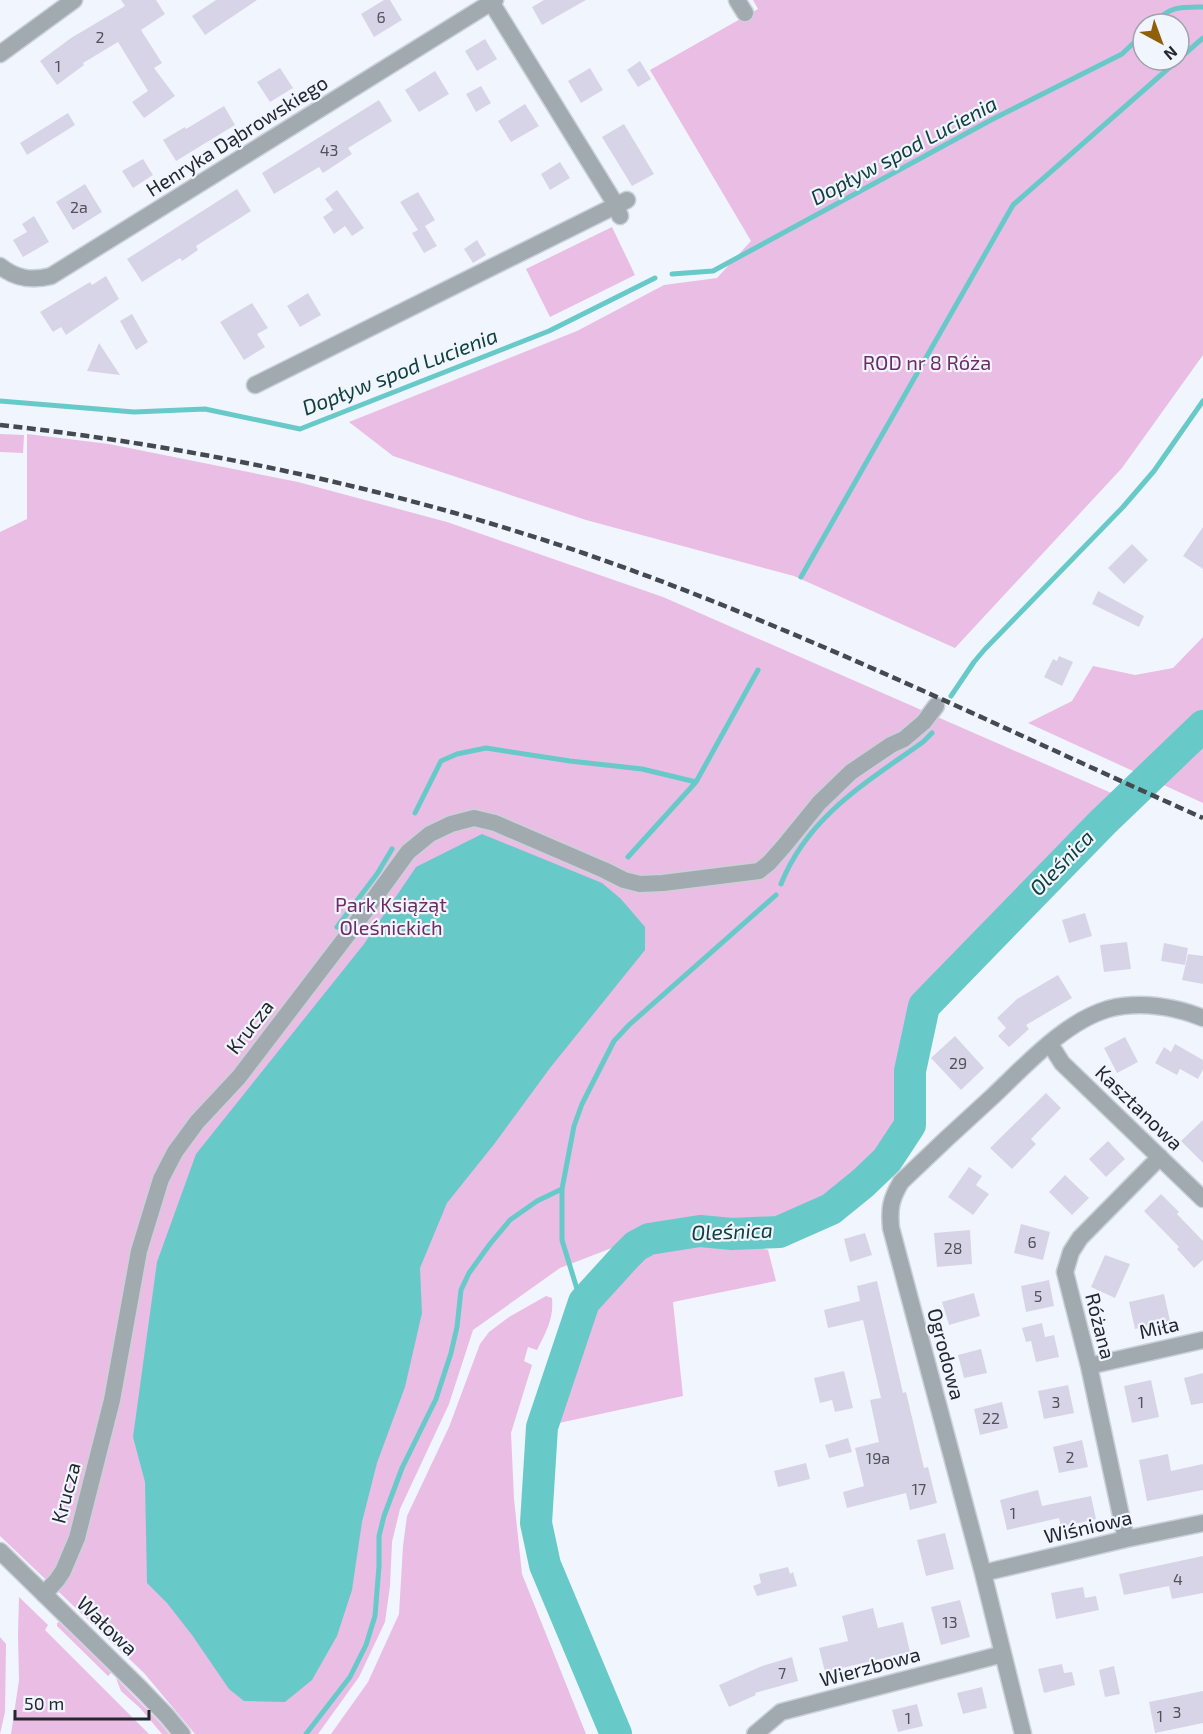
<svg xmlns="http://www.w3.org/2000/svg" width="1203" height="1734" font-family="'Exo 2',sans-serif">
  <style>
    .green { fill: #eabde4; fill-rule: evenodd }
    .water { fill: #67cac9 }
    .lines { fill: none; stroke-linecap: round; stroke-linejoin: round }
    .stream { stroke: #67cac9; stroke-width: 5 }
    .river { stroke: #67cac9; stroke-width: 32 }
    .building { fill: #d8d4e8 }
    .minor-casing { stroke: #ccd0d8; stroke-width: 19 }
    .tertiary-casing { stroke: #ccd0d8; stroke-width: 19 }
    .minor { stroke: #a1aaaf; stroke-width: 16 }
    .tertiary { stroke: #a1aaaf; stroke-width: 16 }
    .rail { stroke: #454950; stroke-width: 4.5; stroke-dasharray: 9 4.5; stroke-linecap: butt }
    .labels { text-anchor: middle; stroke-width: 4.5; stroke-linejoin: round; paint-order: stroke }
    .number-label { font-size: 16px; fill: #50525c }
    .street-label { font-size: 20px; fill: #23272e; stroke: #f1f5fd }
    .park-label { font-size: 20px; fill: #6e2b68; stroke: #f1f5fd }
    .water-label { font-size: 21px; font-style: italic; fill: #11403f; stroke: #f1f5fd }
  </style>
  <rect width="100%" height="100%" fill="#f1f5fd"/>
  <path class="green" d="M753,0h450v355l-81,113 -167,180 -161,-72 -208,-56 -193,-64 -44,-34 228,-91 87,-46 53,-7 34,-37 -101,-171 108,-61zM1143,24h36v36h-36z
    M612,227l23,48 -85,42 -24,-48z
    M0,434l24,1 -1,18 -23,-1z
    M27,434l82,10 189,38 149,40 216,75 453,198 -202,210 -17,123 -46,55 -46,31 -38,10 -58,2 -61,8 -88,34 -87,62 -24,74 -49,105 -8,33 -2,44 -5,36 -26,55 -41,57h-123l-51,-61 -144,-137v-1004l27,-13z
    M1203,637v166l-175,-80 44,-22 21,-35 42,9 38,-7z
    M709,1243l50,4 9,3 8,31 -103,21 10,94 -124,27 29,-98 14,-30 20,-24 16,-13 14,-8 23,-4z
    M546,1296l6,2c2,21 -6,34 -15,52l-9,-3 -4,14 8,4 -21,68 3,66 8,75 64,160h-255l37,-52 31,-68 4,-68 4,-30 42,-89 31,-83 9,-12 20,-15z
    M19,1597l29,28 -3,5 104,104h-138l8,-54 -1,-44z
    M59,1622l52,51 -3,3 -51,-50v-3z
    M0,1637l6,7 -1,68 -5,22z
    M116,1678l45,46 8,10h-7l-22,-26 -19,-17z"/>
  <path class="water" d="M482,834l120,49 19,16 24,28v23l-95,118 -55,75 -48,60 -27,65 2,45 -17,74 -28,76 -15,59 -10,68 -15,46 -25,44 -27,22 -41,-1 -15,-12 -37,-54 -25,-32 -20,-20 -2,-101 -12,-45 24,-175 39,-108 168,-210 52,-77z"/>
  <g class="lines">
    <path class="stream" d="M1153,24c17,-18 26,-17 50,-17
      M1179,59l24,-21
      M672,274l41,-3 278,-151 131,-66 21,-20
      M0,401l134,11 71,-3 95,20 249,-98 106,-53
      M801,577l212,-372 165,-145
      M951,696l23,-34 11,-13 138,-142 31,-36 49,-70
      M415,813l26,-52 16,-7 29,-6 84,13 72,8 54,13
      M628,857l68,-75 62,-112
      M781,884c27,-68 86,-102 142,-142l9,-9
      M337,927l40,-53 15,-25
      M584,1302l-7,-13 -15,-49v-51l12,-63 8,-22 32,-63 15,-16 147,-130
      M306,1734l44,-57 16,-32 9,-29 4,-50v-30l5,-20 18,-48 34,-69 15,-46 6,-26 4,-37 8,-17 21,-29 20,-24 27,-19 25,-12"/>
    <path class="river" d="M616,1734l-71,-169 -9,-42 6,-96 42,-125 41,-45 11,-11 13,-7 51,-8 32,3 47,-2 52,-23 32,-26 24,-23 23,-35v-54l14,-65 178,-183 101,-97"/>
  </g>
  <path class="building" d="M121,0h35l9,14 -24,16 21,33 -8,5 21,28 -31,22 -12,-16 16,-11 -30,-49 -35,21 1,2 -27,20 -17,-24 31,-23 54,-32z
    M216,0h41l-52,35 -13,-19z
    M384,0h6l12,20 -28,17 -13,-23z
    M544,0h42l-44,25 -10,-18z
    M485,39l12,20 -20,12 -12,-20z
    M640,61l11,18 -13,8 -11,-17z
    M280,68l13,20 -23,14 -13,-20z
    M590,68l13,22 -22,13 -13,-22z
    M435,71l14,23 -30,18 -14,-22z
    M481,86l10,17 -15,9 -10,-18z
    M379,100l13,21 -44,27 4,6 -29,19 -4,-6 -45,27 -12,-21z
    M525,104l14,22 -28,16 -13,-21z
    M224,106l11,19 -59,36 -13,-21 22,-13 1,2z
    M68,113l7,12 -48,30 -7,-12z
    M624,124l30,50 -22,12 -30,-49z
    M143,159l10,16 -20,13 -11,-17z
    M560,162l10,16 -20,12 -9,-16z
    M85,184l17,28 -29,18 -17,-28z
    M237,189l14,22 -55,35 2,4 -16,11 -2,-3 -38,24 -15,-23z
    M337,190l27,38 -12,8 -7,-10 -11,8 -11,-17 10,-7 -8,-11z
    M418,192l17,28 -10,6 12,20 -13,7 -12,-20 6,-3 -18,-28z
    M34,216l15,26 -26,15 -10,-17 14,-8 -5,-8z
    M477,240l9,15 -13,8 -9,-14z
    M106,276l13,23 -53,36 -5,-8 -8,5 -13,-20 50,-30 2,3z
    M308,293l13,22 -21,12 -13,-21z
    M252,303l16,25 -11,6 8,13 -21,13 -24,-38z
    M132,314l16,28 -12,8 -16,-29z
    M99,343l21,32 -33,-4z
    M1203,527v42l-20,-13z
    M1132,544l16,16 -24,24 -16,-16z
    M1098,591l46,25 -5,11 -47,-23z
    M1059,656l14,6 -11,24 -18,-9 9,-18 4,2z
    M1085,913l7,23 -23,7 -7,-23z
    M1127,942l4,27 -27,3 -4,-27z
    M1164,943l24,5 -3,17 -24,-4z
    M1188,954l15,2v28l-21,-4z
    M1058,975l14,23 -46,27 3,4 -20,18 -11,-11 8,-8 -9,-10 20,-19z
    M955,1036l29,32 -23,22 -30,-32z
    M1125,1037l13,25 -21,11 -13,-25z
    M1175,1044l28,16v9l-5,10 -18,-10 -3,6 -22,-12 9,-16 7,5z
    M1046,1093l15,15 -30,31 5,5 -24,25 -22,-21z
    M1203,1120v43l-22,-22z
    M1108,1141l17,18 -19,18 -17,-18z
    M969,1167l13,9 -6,9 13,9 -16,21 -25,-18z
    M1065,1175l24,23 -17,17 -23,-23z
    M1161,1194l18,18 -2,2 26,27v19l-9,8 -17,-19 2,-2 -35,-36z
    M1021,1224l29,8 -7,28 -29,-7z
    M970,1230l2,34 -35,3 -3,-34z
    M865,1233l7,22 -22,7 -6,-23z
    M1105,1255l25,9 -15,34 -24,-11z
    M1049,1280l5,26 -28,6 -5,-26z
    M877,1281l26,112 3,-1 18,76 4,-1 9,36 -27,7 -4,-17 -59,15 -4,-16 21,-6 -9,-38 24,-6 -9,-42 11,-2 -18,-78 -35,8 -4,-18 36,-9 -3,-15z
    M974,1293l6,23 -31,9 -7,-23z
    M1164,1294l6,27 -35,8 -6,-27z
    M1042,1323l3,14 9,-2 5,22 -23,5 -5,-21 -5,1 -4,-14z
    M981,1349l6,24 -23,5 -6,-23z
    M844,1371l9,37 -18,4 -3,-12 -12,3 -6,-25z
    M1203,1373v30l-12,2 -7,-27z
    M1151,1380l8,37 -27,6 -8,-37z
    M1068,1385l6,28 -30,6 -6,-28z
    M1002,1402l6,26 -28,7 -6,-26z
    M848,1438l4,14 -23,6 -4,-13z
    M1082,1440l6,27 -29,6 -6,-26z
    M1168,1454l3,17 32,-7v26l-56,11 -8,-41z
    M806,1463l4,16 -32,8 -4,-16z
    M1038,1490l4,16 49,-10 5,23 -35,8 -2,-9 -52,12 -7,-30z
    M945,1533l9,36 -28,7 -9,-36z
    M1203,1556v37l-31,6 -3,-13 -45,9 -5,-21z
    M788,1567l2,7 3,-2 4,14 -40,10 -4,-10 8,-3 -2,-9z
    M1083,1587l2,11 11,-2 3,14 -43,9 -5,-26z
    M960,1600l10,37 -29,8 -10,-38z
    M873,1608l5,20 25,-6 7,30 -85,20 -6,-24 29,-7 -6,-25z
    M792,1657l6,24 -43,12 1,2 -27,12 -10,-22 43,-19z
    M1062,1664l2,9 8,-1 3,13 -31,8 -6,-24z
    M1114,1666l6,28 -15,3 -6,-27z
    M982,1687l5,21 -24,6 -6,-21z
    M1203,1691v32l-48,10 -6,-31z
    M917,1704l6,22 -25,6 -6,-22z"/>
  <g class="lines">
    <defs>
      <path id="minor" d="M737,0l8,13
        M491,2l125,203 4,11
        M0,54l74,-54
        M0,266c16,13 32,15 51,10l444,-276
        M255,385l372,-185
        M1050,1044l12,19 141,136
        M1089,1366l114,-26
        M1126,1539l-37,-173 -24,-94 6,-20 9,-14 80,-81
        M983,1573l143,-34 77,-16
        M44,1594l13,-14 6,-9 14,-33 35,-138 27,-149 22,-72 14,-27 22,-30 42,-45 110,-144 59,-81 22,-18 21,-10 23,-6 21,5 109,47 20,10 16,4 23,-1 96,-12 10,-8 15,-17 35,-43 32,-31 40,-27 13,-6 20,-17 12,-16
        M755,1734l26,-22 222,-58
        M1023,1734l-40,-161 -92,-345c-2,-20 0,-29 10,-46 30,-29 60,-57 91,-85 33,-31 72,-75 116,-88 31,-8 66,-3 95,9"/>
      <path id="tertiary" d="M0,1551l141,138 26,27 15,18"/>
    </defs>
    <use href="#minor" class="minor-casing"/>
    <use href="#tertiary" class="tertiary-casing"/>
    <use href="#minor" class="minor"/>
    <use href="#tertiary" class="tertiary"/>
    <path class="rail" d="M0,425c199,22 396,64 586,129 211,73 413,173 617,264"/>
  </g>
  <g class="labels">
    <g class="number-label">
      <text x="381" y="23">6</text>
      <text x="100" y="43">2</text>
      <text x="58" y="72">1</text>
      <text x="329" y="156">43</text>
      <text x="79" y="213">2a</text>
      <text x="958" y="1069">29</text>
      <text x="1032" y="1248">6</text>
      <text x="953" y="1254">28</text>
      <text x="1038" y="1302">5</text>
      <text x="1056" y="1408">3</text>
      <text x="1141" y="1408">1</text>
      <text x="991" y="1424">22</text>
      <text x="1070" y="1463">2</text>
      <text x="878" y="1464">19a</text>
      <text x="919" y="1495">17</text>
      <text x="1013" y="1519">1</text>
      <text x="1178" y="1585">4</text>
      <text x="950" y="1628">13</text>
      <text x="782" y="1679">7</text>
      <text x="1177" y="1718">3</text>
      <text x="1160" y="1722">1</text>
      <text x="908" y="1724">1</text>
    </g>
    <g class="street-label">
      <text transform="translate(237 136) rotate(-32)" y="7">Henryka Dąbrowskiego</text>
      <text transform="translate(250 1027) rotate(-52)" y="7">Krucza</text>
      <text transform="translate(1139 1108) rotate(44)" y="7">Kasztanowa</text>
      <text transform="translate(1100 1326) rotate(76)" y="7">Różana</text>
      <text transform="translate(1159 1328) rotate(-13)" y="7">Miła</text>
      <text transform="translate(946 1354) rotate(75)" y="7">Ogrodowa</text>
      <text transform="translate(66 1493) rotate(-75)" y="7">Krucza</text>
      <text transform="translate(1088 1527) rotate(-13)" y="7">Wiśniowa</text>
      <text transform="translate(107 1626) rotate(44)" y="7">Wałowa</text>
      <text transform="translate(870 1667) rotate(-15)" y="7">Wierzbowa</text>
    </g>
    <g class="park-label">
      <text x="927" y="370">ROD nr 8 Róża</text>
      <text x="391" y="912">Park Książąt<tspan x="391" dy="23">Oleśnickich</tspan></text>
    </g>
    <g class="water-label">
      <text transform="translate(904 151) rotate(-28)" y="7">Dopływ spod Lucienia</text>
      <text transform="translate(400 372) rotate(-21)" y="7">Dopływ spod Lucienia</text>
      <text transform="translate(1062 863) rotate(-46)" y="7">Oleśnica</text>
      <text transform="translate(732 1232) rotate(-2)" y="7">Oleśnica</text>
    </g>
  </g>
  <g transform="translate(1161 42) rotate(139)"><circle r="28" fill="#f1f5fd" stroke="#9fa3aa" stroke-width="1.5"/>
  <path d="M0-4.5L10 22L0 15L-10 22Z" fill="#8f5f09"/>
  <text y="-9" font-size="16" font-weight="bold" text-anchor="middle" fill="#23272e">N</text>
  </g>
  <path d="M15 1710v9h134v-9" fill="none" stroke="#23272e" stroke-width="3"/>
  <text x="24" y="1710" font-size="18" fill="#23272e" stroke="#f1f5fd" stroke-width="4.5" paint-order="stroke">50 m</text>
</svg>
